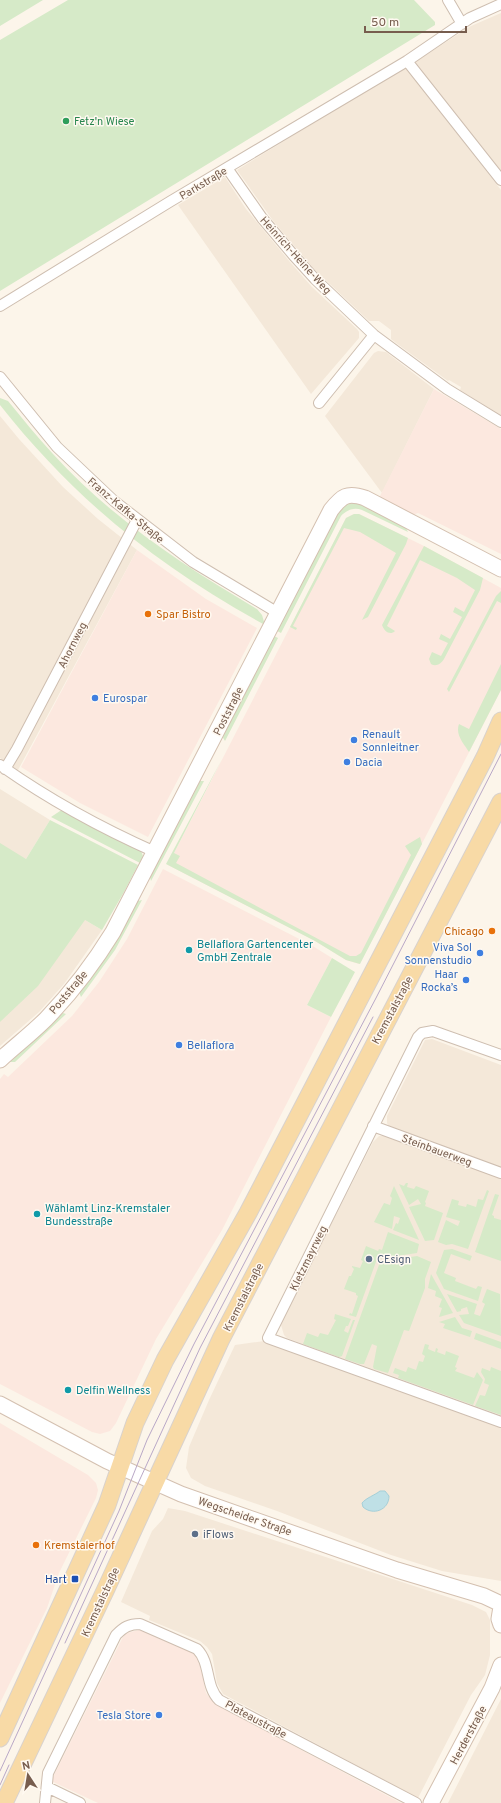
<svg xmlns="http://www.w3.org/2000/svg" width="501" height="1803" font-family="Overpass,sans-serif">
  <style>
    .residential { fill: #f4e8d9 }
    .commercial { fill: #fce8df }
    .green { fill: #d6eac8 }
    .water { fill: #bfe0e6; stroke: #a5cfd8 }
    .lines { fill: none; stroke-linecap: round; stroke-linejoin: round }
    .street-casing { stroke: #cebeb0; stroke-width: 12 }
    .secondary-casing { stroke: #d4c0b0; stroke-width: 17 }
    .primary-casing { stroke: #d9d2cd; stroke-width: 19 }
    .street { stroke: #fff; stroke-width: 10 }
    .secondary { stroke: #fff; stroke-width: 15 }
    .primary { stroke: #f8daa6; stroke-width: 17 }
    .tram { stroke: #b9a8c7; stroke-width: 1 }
    .leisure-dot { fill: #2e9e5b; stroke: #fff9f1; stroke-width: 1.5 }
    .food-dot { fill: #e8710a; stroke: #fff9f1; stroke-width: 1.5 }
    .shop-dot { fill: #3f7fe0; stroke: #fff9f1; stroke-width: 1.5 }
    .culture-dot { fill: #0f9aa8; stroke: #fff9f1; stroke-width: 1.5 }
    .service-dot { fill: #5c6f8a; stroke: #fff9f1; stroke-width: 1.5 }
    .transit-dot { fill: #1a4fb4; stroke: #fff9f1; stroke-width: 1.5 }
    .labels { text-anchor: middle; stroke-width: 3; stroke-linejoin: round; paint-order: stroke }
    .leisure-label { font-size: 11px; fill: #27864d; stroke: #fff9f1; text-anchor: start }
    .street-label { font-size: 11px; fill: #775d4e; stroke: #fff9f1 }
    .food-label { font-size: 11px; fill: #c56008; stroke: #fff9f1; text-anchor: start }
    .shop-label { font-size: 11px; fill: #366cbe; stroke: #fff9f1; text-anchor: start }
    .culture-label { font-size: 11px; fill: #0d838f; stroke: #fff9f1; text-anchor: start }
    .service-label { font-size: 11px; fill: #4e5e75; stroke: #fff9f1; text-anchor: start }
    .transit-label { font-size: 11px; fill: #164399; stroke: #fff9f1; text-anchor: end }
  </style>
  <rect width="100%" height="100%" fill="#fcf5ea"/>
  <path class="residential" d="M501,13v158l-86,-109 56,-36z
    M405,67l96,123v225l-41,-25 1,-3 -12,-7 -1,1 -52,-38 -5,-4v-9l-12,-9h-10l-55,-52 -40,-47 -37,-52z
    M225,177l21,32 44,53 22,25 45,42 2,3v6l-48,56 -133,-189z
    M378,351l8,1 48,37 -52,104 -57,-77 49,-63z
    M0,416l19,23 44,48 35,32 39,31 -119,220 -18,-12z
    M0,789l50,31 -24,39 -4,-1 63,62 17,10 -38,54 -25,28 -39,34z
    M432,1039l69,26v104l-112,-42 -2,-4v-7l38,-76z
    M379,1136h7l115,41v238l-198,-71 -16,-6 -3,-3 -3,-10 2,-5 90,-178z
    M264,1341l237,86v154l-59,-10 -51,-16 -114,-44 -72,-25 -14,-8 -5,-10 3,-21 20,-47 26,-55z
    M168,1508l17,3 287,94 14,7 4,8v35l-5,20 -14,20 -53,103 -195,-104 -6,-11 -5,-29 -5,-7 -7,-6 -51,-21 1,-4 -29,-14 31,-71 11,-12z
    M501,1699v104h-53z"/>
  <path class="commercial" d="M434,389l67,40v125l-83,-41 -5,2 -34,-17z
    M354,514h5l65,32 77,42v102l-126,245 -16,29 -13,-4 -31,-19 -147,-76 178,-347z
    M137,550l69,49 51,29 -109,209 -68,-34 -59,-36z
    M163,869l148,76 21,13 -25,47 24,12 -109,213 -66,109 -40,84 -6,8 -10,3 -8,-2 -92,-48v-305l4,-5 4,3 64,-61 27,-34 28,-43z
    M0,1423l88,52 8,8 2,7 -2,8 -37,75 -12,35 -47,95z
    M139,1630l10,2 44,20 4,4 3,9 6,28 9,11 186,99h-303l-47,-22 72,-144 4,-4z"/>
  <path class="green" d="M0,0h43l-43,26z
    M68,0h346l21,22v3l-435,266v-251z
    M0,398l8,3c15,18 29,36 45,53 58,64 131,112 204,155l5,6 3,10c-106,-58 -190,-125 -265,-220z
    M357,502l48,24 3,6 -46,-22c-8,-3 -15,0 -21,6l-60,117 -4,-2 63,-123 8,-4z
    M354,514h5l49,24 -2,6 -38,73 -6,3 34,-67 -36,-21 -16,-4 -51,98 4,2 -1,2 -6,-3 56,-109z
    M424,546l59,32 -3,12 -36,69c-3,5 -8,8 -13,5l-2,-5 3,-7 9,4 7,-13 -9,-4 2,-5 9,5 12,-22 -9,-5 2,-5 9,5 11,-22 -18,-12 -37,-18 -33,66 8,5c-5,5 -11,0 -13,-6z
    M501,591v12l-4,-2 -48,91 -2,-3 49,-93z
    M274,636l4,2 -53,103 -3,-5z
    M501,664v26l-32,62c-5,-8 -14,-17 -10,-28l10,5z
    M222,759l-48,94 6,3 -4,7 174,93h6l5,-3 50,-98 -6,-9 15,-9 2,7 -62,120 -14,-4 -31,-19 -149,-77z
    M200,781h4l-53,100 -1,-4z
    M60,811h4l77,40 2,5 -1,8 -91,-47z
    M50,820l88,45 -14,27 -22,38 -17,-10 -47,66 -38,36v-179l26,16z
    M142,900l-27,50 -34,47 -2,-5 40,-57 19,-34z
    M332,958l23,14 -24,45 -24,-12z
    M63,1013l3,1 -51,48h-5z
    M406,1183h2l-1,4 7,2 2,-3 13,5 -4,11 1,1 -1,3 18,7 -9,27 -9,1 -16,-34 12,-3 -3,-5 -9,6 -10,-21 5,2z
    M394,1186l25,54 -26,-10 3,-7 2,1 2,-6 -6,-2 -2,13 -18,-7 10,-19 6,2 2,-7 -2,-2z
    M487,1190l2,1 -21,58 -16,-5 -6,1 -8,-3 8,-22 12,6 2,-5 -14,-4 6,-18 7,2 -1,4 8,2 1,-3 9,3 2,-8 5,1z
    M495,1194l4,1 -7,20 2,1v2l7,2v41l-26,-9z
    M388,1232l31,12 -2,9 -40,6 -21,58 -7,-2 1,-2 2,1 6,-18 -2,-1v-2l-12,-4 5,-13h2l3,-7 -2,-2v-1l8,2 3,-7 -2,-1 5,-14 12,5 1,-2 3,1z
    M452,1249l20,7 -2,5 -19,-7 -7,19 12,5 -1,3 21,8 2,-3 4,1 -4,14 -34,-12 -8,-16 8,-23z
    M417,1256l14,6 -6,17v9l-16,43 -5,-1 -16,43 -14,-4 -1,-2 4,-21 -5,-2 -8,20h-4l-15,-5 35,-97z
    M431,1274l22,39 -14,4 3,-9 -3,-1 3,-8 -7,-3 1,-5 -8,-3z
    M487,1289l13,5 1,42 -37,-13 -5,-8 10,-1 -2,-7 -6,2v2l-4,1 -10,-18 30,10 -3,10 6,2 5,-12 -3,-2z
    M335,1314l16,5 -3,7h-2l-2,5 4,2 5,-13h2l-13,36 -3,1 -36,-13 4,-11 11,4 2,-4 8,2 8,-15 -2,-1z
    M455,1317l7,11 10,3 -2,6 -27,-9 2,-4 -6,-2z
    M476,1333l25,9v7l-27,-10z
    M425,1344l4,1 -1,4 7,3 1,-4 2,1 -1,3 8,3 1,-4 13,5 -4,11 2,1 -2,3 19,7 3,-6 6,8 -10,25 -75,-27 1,-3 -6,-2 2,-5 11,4 2,-5 8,3 3,-9 4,1 2,-6 -3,-2z
    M491,1367l10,4v44l-26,-9 5,-11 5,1 4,-11 -5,-2 1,-4 -4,-7 1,-4 8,3z"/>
  <path class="water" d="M380,1491h5l4,5c0,14 -16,20 -26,11l-1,-4c4,-5 13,-8 18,-12z"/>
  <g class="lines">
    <defs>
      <path id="street" d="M448,0l14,24
        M407,61l94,119
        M227,168l35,50 33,39 20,22 59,56 73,54 54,33
        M0,306l171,-105 236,-140 63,-43 31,-14
        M0,377l57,70 57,54 79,61 85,51
        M319,403l55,-68
        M0,765c48,34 101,63 155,87
        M5,769l12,-20 120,-229
        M501,1055l-68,-24 -11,2 -4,4 -150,301 233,84
        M373,1126l128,47
        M47,1787l33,16
        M45,1803l3,-30 68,-138c8,-8 13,-11 24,-11l57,25c14,14 8,37 22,51l197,103"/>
      <path id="secondary" d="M0,1060c15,-14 31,-26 46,-41 25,-26 48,-56 67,-87l218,-422c11,-14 16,-18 34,-12l136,71
        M0,1404l107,57 74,33 216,76 87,26 17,8
        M501,1607l-2,12 2,6
        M431,1803l61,-115 9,-23"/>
      <path id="primary" d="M0,1738l107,-233 28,-82 30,-63 83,-147 237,-456 16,-36
        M4,1803l101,-212 116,-252 280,-537"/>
    </defs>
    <use href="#street" class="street-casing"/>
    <use href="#secondary" class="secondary-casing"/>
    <use href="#primary" class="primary-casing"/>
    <use href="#street" class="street"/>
    <use href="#secondary" class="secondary"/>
    <use href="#primary" class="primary"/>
    <path class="tram" d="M65,1643l135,-295 173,-331
      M0,1771l119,-260 28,-71 47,-96 182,-346 125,-244
      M0,1785l9,-20"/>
  </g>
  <circle class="leisure-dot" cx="66" cy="121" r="4"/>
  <g class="food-dot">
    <circle cx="148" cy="614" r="4"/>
    <circle cx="492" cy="931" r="4"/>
    <circle cx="36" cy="1545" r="4"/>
  </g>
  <g class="shop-dot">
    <circle cx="95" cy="698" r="4"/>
    <circle cx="354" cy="740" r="4"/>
    <circle cx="347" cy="762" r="4"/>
    <circle cx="480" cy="953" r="4"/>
    <circle cx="466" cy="980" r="4"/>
    <circle cx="179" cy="1045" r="4"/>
    <circle cx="159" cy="1715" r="4"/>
  </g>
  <g class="culture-dot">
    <circle cx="189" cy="950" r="4"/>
    <circle cx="37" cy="1214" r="4"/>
    <circle cx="68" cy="1390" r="4"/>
  </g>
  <g class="service-dot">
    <circle cx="369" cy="1259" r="4"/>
    <circle cx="195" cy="1534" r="4"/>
  </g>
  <rect class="transit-dot" x="71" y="1575" width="8" height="8" rx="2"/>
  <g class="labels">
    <g class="leisure-label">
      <text x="74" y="125">Fetz'n Wiese</text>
    </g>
    <g class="street-label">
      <text transform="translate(203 183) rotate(-31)" y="4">Parkstraße</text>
      <text transform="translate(296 255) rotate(48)" y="4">Heinrich-Heine-Weg</text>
      <text transform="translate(126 510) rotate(40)" y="4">Franz-Kafka-Straße</text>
      <text transform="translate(72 645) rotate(-63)" y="4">Ahornweg</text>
      <text transform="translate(228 711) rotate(-63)" y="4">Poststraße</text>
      <text transform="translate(68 992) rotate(-50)" y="4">Poststraße</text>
      <text transform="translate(392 1010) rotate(-62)" y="4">Kremstalstraße</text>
      <text transform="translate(437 1150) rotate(20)" y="4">Steinbauerweg</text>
      <text transform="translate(308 1258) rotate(-64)" y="4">Kletzmayrweg</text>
      <text transform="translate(243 1297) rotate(-63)" y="4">Kremstalstraße</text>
      <text transform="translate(245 1516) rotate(19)" y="4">Wegscheider Straße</text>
      <text transform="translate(100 1602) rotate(-65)" y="4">Kremstalstraße</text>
      <text transform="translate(256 1719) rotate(28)" y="4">Plateaustraße</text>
      <text transform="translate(468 1735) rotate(-62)" y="4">Herderstraße</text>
    </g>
    <g class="food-label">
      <text x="156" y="618">Spar Bistro</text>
      <text x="484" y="935" text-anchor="end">Chicago</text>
      <text x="44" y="1549">Kremstalerhof</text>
    </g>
    <g class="shop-label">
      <text x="103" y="702">Eurospar</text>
      <text x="362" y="738">Renault<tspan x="362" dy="13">Sonnleitner</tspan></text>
      <text x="355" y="766">Dacia</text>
      <text x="472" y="951" text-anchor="end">Viva Sol<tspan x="472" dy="13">Sonnenstudio</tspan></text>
      <text x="458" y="978" text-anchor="end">Haar<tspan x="458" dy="13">Rocka’s</tspan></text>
      <text x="187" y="1049">Bellaflora</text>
      <text x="151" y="1719" text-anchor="end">Tesla Store</text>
    </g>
    <g class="culture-label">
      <text x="197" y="948">Bellaflora Gartencenter<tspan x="197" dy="13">GmbH Zentrale</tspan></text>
      <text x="45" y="1212">Wählamt Linz-Kremstaler<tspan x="45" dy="13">Bundesstraße</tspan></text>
      <text x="76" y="1394">Delfin Wellness</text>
    </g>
    <g class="service-label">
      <text x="377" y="1263">CEsign</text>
      <text x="203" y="1538">iFlows</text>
    </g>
    <g class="transit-label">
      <text x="67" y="1583">Hart</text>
    </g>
  </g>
  <g transform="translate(28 1775) rotate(348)" stroke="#fff9f1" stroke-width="3" paint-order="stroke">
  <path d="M0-3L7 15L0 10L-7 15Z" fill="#775d4e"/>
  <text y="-6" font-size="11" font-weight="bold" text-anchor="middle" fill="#775d4e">N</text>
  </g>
  <path d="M365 26v6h101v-6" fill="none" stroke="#775d4e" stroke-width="2"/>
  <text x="371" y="26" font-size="12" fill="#775d4e" stroke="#fff9f1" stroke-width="3" paint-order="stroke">50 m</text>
</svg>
